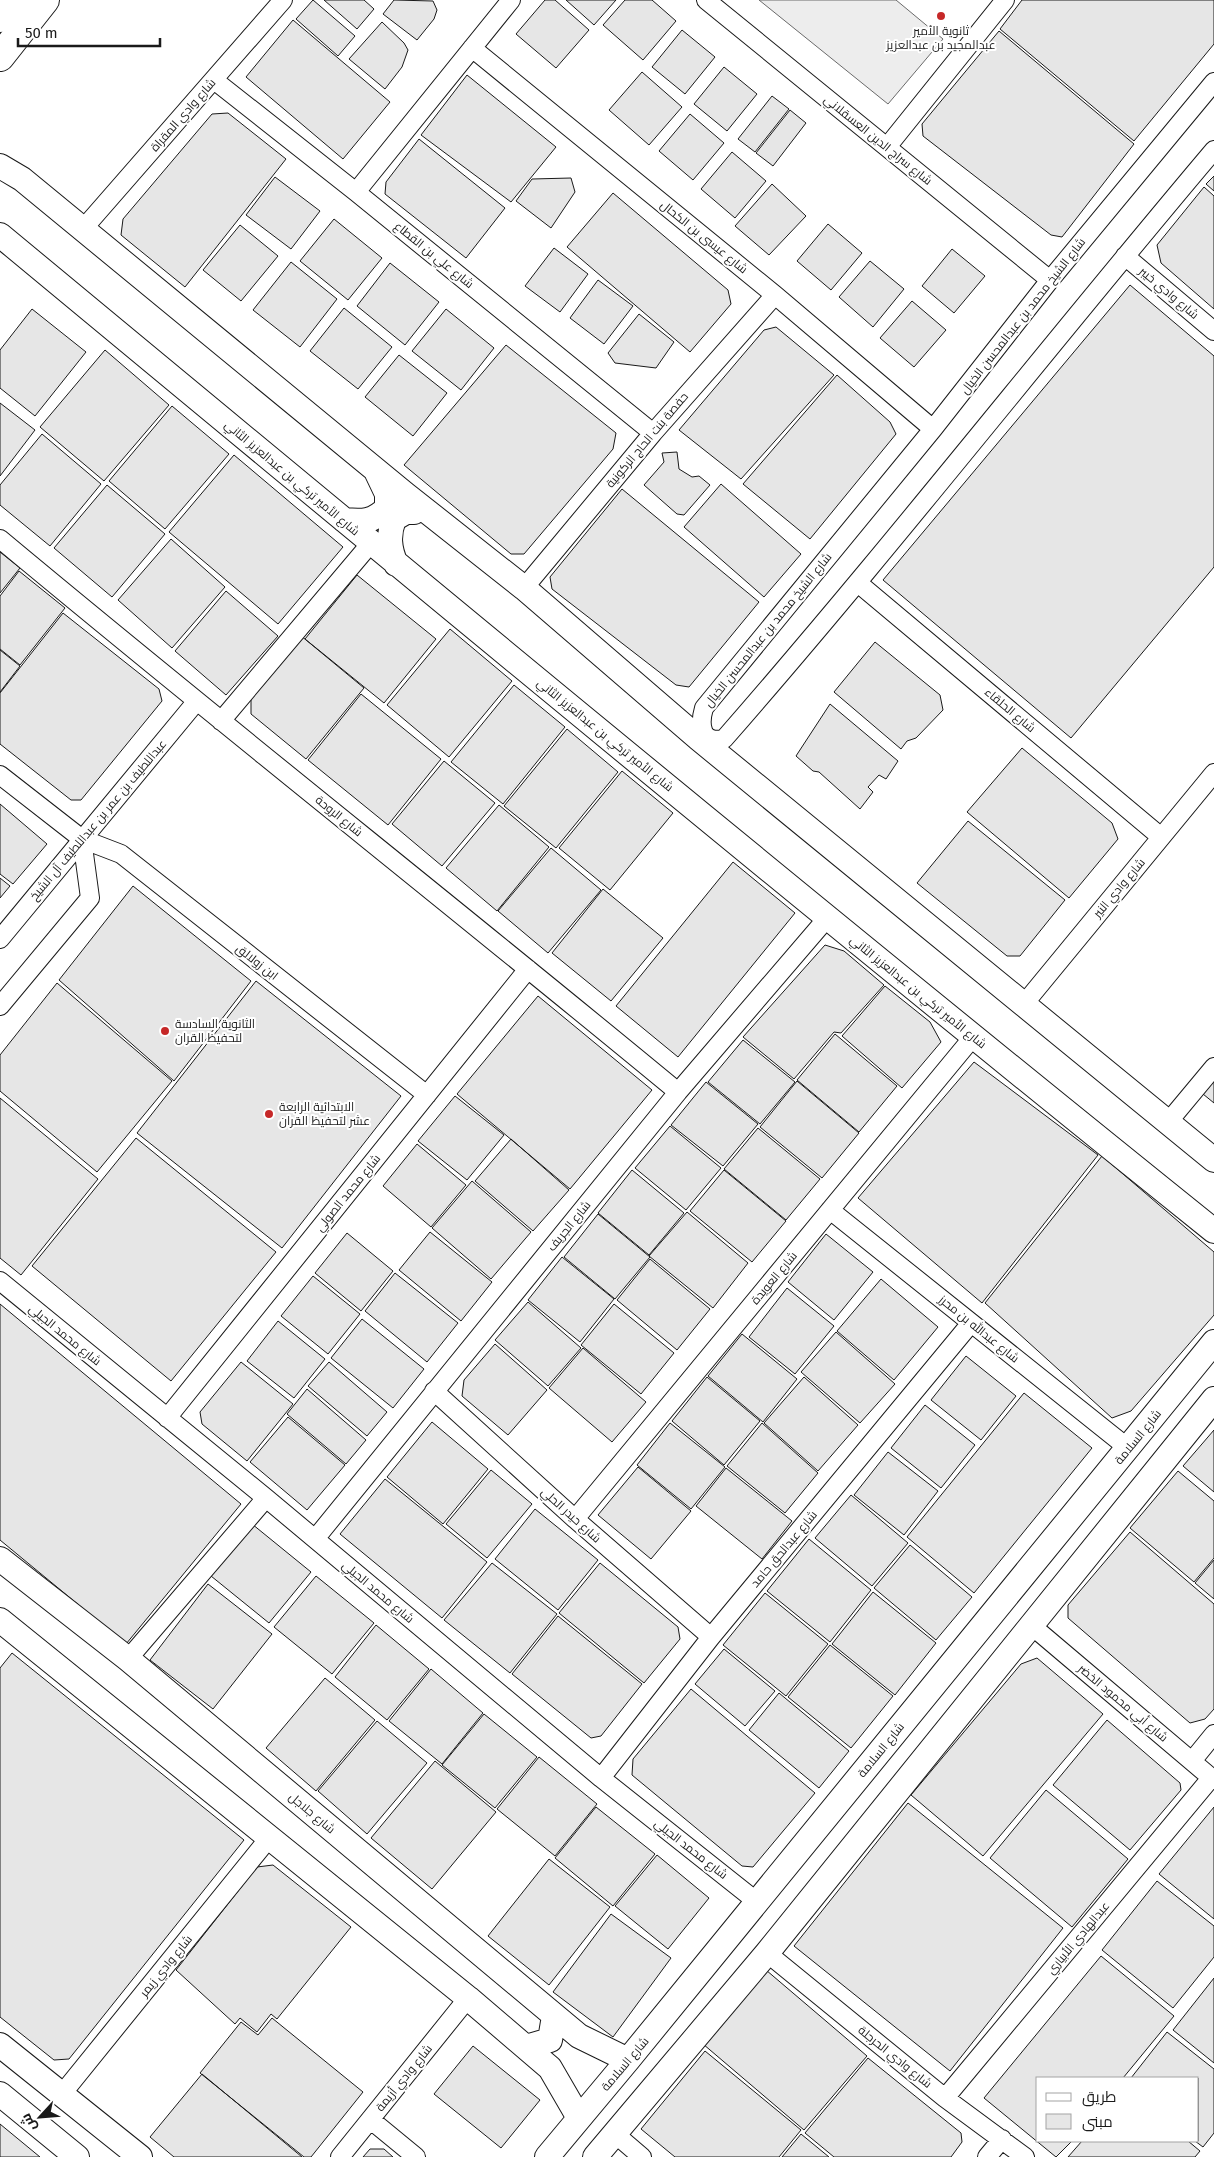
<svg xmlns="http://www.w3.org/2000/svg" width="1214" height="2157" font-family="'Fira Sans',Cairo,sans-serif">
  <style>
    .parking { fill: #ededed; stroke: #6a6a6a }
    .building { fill: #e6e6e6; stroke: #1a1a1a }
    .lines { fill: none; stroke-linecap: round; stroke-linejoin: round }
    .street-casing { stroke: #1a1a1a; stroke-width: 20 }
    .secondary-casing { stroke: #1a1a1a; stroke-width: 26 }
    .primary-casing { stroke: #1a1a1a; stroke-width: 30 }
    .highway-casing { stroke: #1a1a1a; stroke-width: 30 }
    .street { stroke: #fff; stroke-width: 18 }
    .secondary { stroke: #fff; stroke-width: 24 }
    .primary { stroke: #fff; stroke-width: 28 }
    .highway { stroke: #fff; stroke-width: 28 }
    .poi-dot { fill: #c62828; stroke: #fff; stroke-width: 2 }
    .labels { text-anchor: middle; stroke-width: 4; stroke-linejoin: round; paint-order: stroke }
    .poi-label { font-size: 12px; fill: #1a1a1a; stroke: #fff; text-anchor: start }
    .street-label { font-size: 12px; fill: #1a1a1a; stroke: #fff }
  </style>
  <rect width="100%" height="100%" fill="#fff"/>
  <path class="parking" d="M759,0h137l47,39 -55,65z"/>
  <path class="building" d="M313,0l42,36 -17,20 -42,-37z
    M324,0h40l10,9 -17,20z
    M394,0l39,1 4,9 -3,9 -17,21 -34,-26z
    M545,0h10l34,30 -33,38 -40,-34z
    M566,0h50l-22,25z
    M625,0h27l24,21 -33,39 -40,-35z
    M1022,0h192v44l-80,97 -134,-112z
    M293,20l97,82 -47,57 -97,-82z
    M382,22l22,21 4,7 -6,17 -17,22 -36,-30z
    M682,30l33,27 -30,37 -33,-27z
    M999,31l135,113 -72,93 -11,-2 -128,-99 -1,-12z
    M724,67l33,27 -30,37 -33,-27z
    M642,72l40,35 -33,38 -40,-35z
    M467,75l89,72 -45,55 -90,-67z
    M772,96l17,13 -34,43 -17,-13z
    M790,110l16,13 -33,43 -17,-13z
    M228,113l58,46 -101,128 -64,-52 2,-16 89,-105z
    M690,114l34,29 -31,37 -34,-29z
    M419,139l86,69 -39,50 -81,-64 1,-12z
    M732,152l34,29 -31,37 -34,-29z
    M1214,176v15l-8,-7z
    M275,177l45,34 -29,38 -45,-34z
    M571,178l4,14 -24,36 -35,-27 16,-22z
    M772,184l34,32 -37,39 -34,-29z
    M1204,187l10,9v113l-53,-46 -4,-18z
    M613,193l115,97 3,14 -41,48 -123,-105z
    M334,219l48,39 -34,42 -48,-39z
    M828,224l34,29 -31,37 -34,-29z
    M240,225l38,31 -37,45 -38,-31z
    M554,248l34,26 -28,38 -35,-26z
    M952,249l33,27 -31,37 -32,-27z
    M870,261l34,28 -31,38 -34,-30z
    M291,262l46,37 -37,48 -47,-37z
    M390,263l49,39 -34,43 -48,-39z
    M598,280l35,26 -29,38 -34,-26z
    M1130,285l84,71v211l-143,171 -188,-158z
    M912,301l34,29 -32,37 -34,-29z
    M344,308l48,39 -34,42 -48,-38z
    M32,309l54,43 -51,64 -35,-28v-38z
    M446,309l48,39 -33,42 -49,-39z
    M639,314l35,28 -18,26 -41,-5 -7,-10z
    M776,327l58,48 -93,104 -62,-49 85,-100z
    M506,345l110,88 -3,16 -89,105h-13l-107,-89z
    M105,350l64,55 -65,76 -64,-54z
    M399,355l48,38 -34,43 -48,-39z
    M837,375l53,47 6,12 -86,105 -67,-55z
    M0,403l35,27 -35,46z
    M172,406l57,48 -64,75 -56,-48z
    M42,434l59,50 -51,62 -50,-41v-20z
    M677,452l2,17 13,8 7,-1 11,9 -26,30 -7,-1 -33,-29 20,-23 -2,-9z
    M234,455l109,92 -65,77 -109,-92z
    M721,484l80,70 -37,43 -80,-70z
    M107,485l58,49 -53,63 -58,-49z
    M622,489l137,113 -70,85 -13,-2 -124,-96 -2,-12z
    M171,539l54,48 -53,61 -54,-48z
    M0,552l20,16 -20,25z
    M19,571l46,37 -45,57 -20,-16v-53z
    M357,575l79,64 -52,64 -79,-64z
    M226,591l52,45 -52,59 -51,-44z
    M63,613l96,76 3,12 -81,99h-10l-71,-56v-51z
    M450,629l62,52 -63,76 -62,-52z
    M300,635l64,53 -58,71 -55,-45v-19z
    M875,642l65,53 3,15 -27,28 -9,3 -6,8 -67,-57z
    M0,650l20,16 -20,26z
    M514,685l51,42 -62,77 -52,-42z
    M361,694l80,65 -53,66 -80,-65z
    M830,704l68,57 -12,18 -7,-4 -11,12 5,5 -13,17 -41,-37 -6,-1 -17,-15z
    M567,729l51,43 -62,76 -52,-42z
    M1022,748l90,75 6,16 -49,59 -102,-86z
    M444,761l51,42 -53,63 -50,-42z
    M622,771l51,42 -63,77 -51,-42z
    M0,804l47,40 -34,40 -13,-10z
    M499,805l50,42 -52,64 -51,-43z
    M968,821l97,79 -45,56h-13l-90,-73z
    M551,848l50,42 -53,63 -50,-42z
    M733,862l62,51 -117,144 -62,-51z
    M0,878l10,8 -10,12z
    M133,886l118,95 -77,100 -115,-101z
    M603,889l60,49 -52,63 -59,-48z
    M825,945l19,6 40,34 -43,48 -7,-1 -40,47 -51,-42z
    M256,981l145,115 -119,152 -145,-115z
    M57,983l115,98 -75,91 -97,-81v-36z
    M885,986l45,36 11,20 -39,46 -60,-52z
    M538,996l114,94 -82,99 -113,-95z
    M835,1034l62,52 -38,46 -62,-52z
    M743,1040l52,42 -35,42 -52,-42z
    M974,1062l124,93 -116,148 -124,-105z
    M797,1081l62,52 -37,45 -62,-51z
    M1214,1081v22l-11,-9z
    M706,1082l52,42 -35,42 -52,-41z
    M455,1096l49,39 -37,45 -49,-39z
    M0,1098l98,81 -77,96 -21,-17z
    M670,1126l51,42 -35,42 -51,-42z
    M758,1128l62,51 -34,41 -62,-51z
    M136,1138l140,114 -105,129 -139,-115z
    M511,1139l58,51 -36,41 -58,-50z
    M417,1144l49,41 -35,42 -48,-41z
    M1102,1156l112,96v63l-83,96 -19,7 -127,-115z
    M632,1170l52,43 -35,42 -51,-42z
    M724,1170l62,51 -34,41 -62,-51z
    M472,1181l59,51 -40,47 -59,-51z
    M687,1212l61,51 -35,45 -64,-52z
    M598,1214l52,43 -35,42 -51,-42z
    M430,1232l62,50 -31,39 -62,-51z
    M347,1233l46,38 -32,40 -46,-38z
    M826,1234l47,38 -39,48 -46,-38z
    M562,1257l52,42 -34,43 -52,-42z
    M650,1259l60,50 -33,41 -60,-50z
    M395,1273l63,50 -31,39 -62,-51z
    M313,1276l47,38 -32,40 -47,-38z
    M881,1279l57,48 -44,53 -57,-49z
    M787,1288l47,38 -39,48 -46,-37z
    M528,1302l53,46 -33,38 -53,-46z
    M0,1304l241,200 -115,140 -126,-104z
    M614,1304l60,49 -33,41 -60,-49z
    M362,1319l62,50 -31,39 -62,-50z
    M278,1321l47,38 -31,39 -47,-37z
    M836,1332l59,52 -35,39 -59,-51z
    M742,1334l55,45 -34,43 -55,-46z
    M495,1344l52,46 -39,45 -46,-39 2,-16z
    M583,1348l63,54 -34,40 -63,-54z
    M966,1356l50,40 -35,44 -50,-40z
    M241,1362l52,42 -46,57 -45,-37 -2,-12z
    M329,1362l58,50 -20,24 -59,-50z
    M707,1377l53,44 -36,44 -52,-44z
    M804,1377l54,48 -40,46 -54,-48z
    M307,1389l59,51 -20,24 -59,-50z
    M1024,1393l68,55 -118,145 -67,-56z
    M925,1405l50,40 -34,43 -50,-40z
    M288,1417l57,48 -38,45 -57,-48z
    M432,1422l56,47 -45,55 -56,-47z
    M670,1423l55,44 -34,42 -54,-44z
    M762,1423l56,50 -33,40 -58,-47z
    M1214,1430v62l-31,-26z
    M888,1452l50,39 -34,44 -50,-40z
    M638,1467l53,44 -40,48 -53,-44z
    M726,1468l66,53 -30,38 -66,-53z
    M491,1470l41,34 -45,54 -41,-34z
    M1178,1471l36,30v57l-20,24 -64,-54z
    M385,1479l102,83 -45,56 -102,-84z
    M851,1495l57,48 -36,43 -57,-48z
    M535,1509l63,51 -40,50 -63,-51z
    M252,1524l59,48 -42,51 -58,-47z
    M1130,1532l84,72v105l-9,10 -15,4 -122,-105v-13z
    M809,1539l62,51 -41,52 -63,-51z
    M910,1545l62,52 -36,43 -62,-52z
    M1214,1560v39l-19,-16z
    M492,1563l65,51 -47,59 -66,-53z
    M600,1563l78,64 2,12 -36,44 -85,-70z
    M316,1576l58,47 -42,51 -58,-47z
    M208,1584l64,50 -59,75 -63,-49z
    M873,1592l63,51 -41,52 -63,-51z
    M765,1593l63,51 -42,52 -63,-51z
    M558,1616l84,68 -41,52 -10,2 -79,-64z
    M376,1625l53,44 -42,51 -52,-43z
    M830,1645l63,51 -42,52 -63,-51z
    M724,1649l51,42 -30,35 -50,-42z
    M12,1653l232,187 -175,219 -15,1 -54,-43v-349z
    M1037,1658l66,56 -120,142 -72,-61 110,-131z
    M431,1669l52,44 -41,51 -53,-43z
    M325,1678l50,42 -59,71 -50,-43z
    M691,1689l124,104 -62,74 -11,-1 -110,-91 1,-16z
    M779,1693l70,58 -30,37 -70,-58z
    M484,1714l53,43 -42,51 -53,-43z
    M1107,1720l73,63 1,7 -51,60 -77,-65z
    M377,1721l50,42 -60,71 -49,-43z
    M539,1757l58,47 -42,52 -58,-47z
    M435,1761l61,51 -64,77 -61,-51z
    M1046,1790l82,69 -56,68 -82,-69z
    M908,1803l155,125 -113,143 -156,-125z
    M596,1807l59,47 -42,52 -58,-48z
    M1214,1807v112l-55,-45z
    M657,1855l52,43 -41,51 -53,-43z
    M549,1859l61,48 -61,78 -61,-49z
    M273,1865l78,62 -74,92 -6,-5 -14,18 -17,-14 -5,6 -59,-54 81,-103z
    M1157,1881l57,45v31l-41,51 -71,-58z
    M611,1914l60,44 -58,79 -60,-45z
    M1101,1956l73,60 -51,62h-85v63h34l-16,16 -72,-59z
    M766,1970l101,86 -63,74 -101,-86z
    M1214,1978v85l-41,-33z
    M272,2018l91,74 -52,65h-7l-104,-84 41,-51 17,13z
    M1167,2032l47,37v64l-11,14 -8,-6h3v-63h-67z
    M473,2046l67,54 -39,48 -67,-54z
    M705,2051l96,79 -22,27h-104l-34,-28z
    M868,2058l93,75 1,9 -11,15h-117l-29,-24z
    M202,2074l100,83h-128l-24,-20z
    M0,2124l40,33h-40z
    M801,2134l28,23h-47z
    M1082,2141h106l12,10 -5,6h-127z
    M370,2149h14l9,8h-30z"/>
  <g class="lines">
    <defs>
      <path id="street" d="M706,0l344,280
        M472,48l303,247 158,134
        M214,80l142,112 297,241
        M1214,82l-164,198 -117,149 -229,279c-5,17 -3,36 20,31 168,-192 325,-394 490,-589
        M887,147l118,-147
        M356,192l155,-192
        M83,229l200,-229
        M1125,256l89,75
        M0,539c224,187 453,367 678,553
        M858,583l303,254
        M524,588l129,-155 122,-138
        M221,721l150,-178
        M0,775l82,64 39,15 306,241
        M0,939l196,-237
        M1024,1004l190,-231
        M0,1006l90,-108 -8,-59
        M1169,1121l45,-54
        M830,1210l298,238
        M0,1281l266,217 335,280 155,123
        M434,1391l141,128 136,118
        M167,1418l361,-449
        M575,1519l398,-482
        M315,1539l363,-447 150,-175
        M1032,1626l182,154
        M128,1659l138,-161
        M1192,1761l22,-27
        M601,1778l110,-141 260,-314
        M767,1953l178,145 80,59
        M62,2094l207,-256
        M945,2098l266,-320
        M371,2120l45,37
        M614,2133l28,24
        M340,2157l128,-159
        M987,2157l15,-18"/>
      <path id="secondary" d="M0,166l22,13 383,315 119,94 174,150 516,422
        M0,235c403,334 806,668 1214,996
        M344,520c19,2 29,2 43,-12v-14l-10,-21
        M396,564c-7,-16 -8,-29 -2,-45l12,-7h8
        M0,1559l128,100 451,377 49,24
        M0,1620l468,378 82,70 29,50
        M0,2045l140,112
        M526,2047l24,-7 4,-24
        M0,2094l77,63
        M547,2157l81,-97 586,-718
        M595,2157l172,-204 447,-554"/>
      <path id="primary" d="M0,57l45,-57"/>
      <path id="highway" d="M0,18l18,-18"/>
    </defs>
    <use href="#street" class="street-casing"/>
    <use href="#secondary" class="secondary-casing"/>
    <use href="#primary" class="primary-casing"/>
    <use href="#highway" class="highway-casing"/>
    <use href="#street" class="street"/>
    <use href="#secondary" class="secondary"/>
    <use href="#primary" class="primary"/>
    <use href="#highway" class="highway"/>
  </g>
  <g class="poi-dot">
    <circle cx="941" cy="16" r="5"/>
    <circle cx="165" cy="1031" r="5"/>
    <circle cx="269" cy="1114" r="5"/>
  </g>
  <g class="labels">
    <g class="poi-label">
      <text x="941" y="35" text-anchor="middle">ثانوية الأمير<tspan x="941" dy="14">عبدالمجيد بن عبدالعزيز</tspan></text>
      <text x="175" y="1028">الثانوية السادسة<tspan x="175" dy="14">لتحفيظ القران</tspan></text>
      <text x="279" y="1111">الابتدائية الرابعة<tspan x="279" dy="14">عشر لتحفيظ القران</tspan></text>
    </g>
    <g class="street-label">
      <text transform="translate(183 115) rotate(-49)" y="4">شارع وادي المقراة</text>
      <text transform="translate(878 140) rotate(39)" y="4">شارع سراج الدين العسقلاني</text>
      <text transform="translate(704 237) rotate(39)" y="4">شارع عيسى بن الكحال</text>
      <text transform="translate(434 255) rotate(39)" y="4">شارع علي بن القطاع</text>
      <text transform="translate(1169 293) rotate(40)" y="4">شارع وادي خيبر</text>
      <text transform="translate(1023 316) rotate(-52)" y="4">شارع الشيخ محمد بن عبدالمحسن الخيال</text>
      <text transform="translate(647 440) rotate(-50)" y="4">حفصة بنت الحاج الركونية</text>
      <text transform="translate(292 478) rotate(40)" y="4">شارع الأمير تركي بن عبدالعزيز الثاني</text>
      <text transform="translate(768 630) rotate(-51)" y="4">شارع الشيخ محمد بن عبدالمحسن الخيال</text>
      <text transform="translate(1010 710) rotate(40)" y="4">شارع الحلقاء</text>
      <text transform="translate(605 735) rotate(39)" y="4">شارع الأمير تركي بن عبدالعزيز الثاني</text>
      <text transform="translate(339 816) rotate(39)" y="4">شارع الروحة</text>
      <text transform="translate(98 820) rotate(-50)" y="4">عبداللطيف بن عمر بن عبداللطيف آل الشيخ</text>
      <text transform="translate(1119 888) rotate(-50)" y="4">شارع وادي النير</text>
      <text transform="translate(257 962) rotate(38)" y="4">ابن زولالق</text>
      <text transform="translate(918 992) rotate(39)" y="4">شارع الأمير تركي بن عبدالعزيز الثاني</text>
      <text transform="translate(348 1193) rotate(-51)" y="4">شارع محمد الصولي</text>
      <text transform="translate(569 1226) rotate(-51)" y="4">شارع الجريف</text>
      <text transform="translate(774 1278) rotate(-50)" y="4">شارع العويدة</text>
      <text transform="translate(979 1329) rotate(39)" y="4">شارع عبدالله بن محرز</text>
      <text transform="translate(65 1335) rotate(39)" y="4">شارع محمد الجيلي</text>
      <text transform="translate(1138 1437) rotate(-51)" y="4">شارع السلامة</text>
      <text transform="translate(571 1515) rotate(42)" y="4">شارع حيدر الحلي</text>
      <text transform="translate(784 1549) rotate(-50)" y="4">شارع عبدالحق حامد</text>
      <text transform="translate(378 1592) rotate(40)" y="4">شارع محمد الجيلي</text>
      <text transform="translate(1123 1703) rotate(40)" y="4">شارع أبي محمود الخضر</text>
      <text transform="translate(881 1750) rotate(-51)" y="4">شارع السلامة</text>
      <text transform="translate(312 1813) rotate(40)" y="4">شارع جلاجل</text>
      <text transform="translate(691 1849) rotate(38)" y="4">شارع محمد الجيلي</text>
      <text transform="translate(1078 1938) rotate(-50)" y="4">عبدالهادي الأبياري</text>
      <text transform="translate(166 1966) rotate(-51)" y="4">شارع وادي زيمر</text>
      <text transform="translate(895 2057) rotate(39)" y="4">شارع وادي الحرجلة</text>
      <text transform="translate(625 2064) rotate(-50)" y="4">شارع السلامة</text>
      <text transform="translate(404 2078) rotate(-51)" y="4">شارع وادي أزيمة</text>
    </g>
  </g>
  <rect x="1036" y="2077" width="162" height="65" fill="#ffffff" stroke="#a3a3a3"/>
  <rect x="1046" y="2093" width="25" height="8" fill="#ffffff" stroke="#a3a3a3"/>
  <text x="1082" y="2102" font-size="15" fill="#1a1a1a">طريق</text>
  <rect x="1046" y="2114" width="25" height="15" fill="#e6e6e6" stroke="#a3a3a3"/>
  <text x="1082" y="2127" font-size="15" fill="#1a1a1a">مبنى</text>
  <g transform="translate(40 2117) rotate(244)" stroke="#ffffff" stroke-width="4" paint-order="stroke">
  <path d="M0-4L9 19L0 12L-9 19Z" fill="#1a1a1a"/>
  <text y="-8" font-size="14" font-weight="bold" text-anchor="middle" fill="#1a1a1a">ش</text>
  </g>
  <path d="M18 38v8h142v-8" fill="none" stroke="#1a1a1a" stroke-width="2.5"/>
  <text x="25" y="38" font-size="15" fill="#1a1a1a" stroke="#ffffff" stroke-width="4" paint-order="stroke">50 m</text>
</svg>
